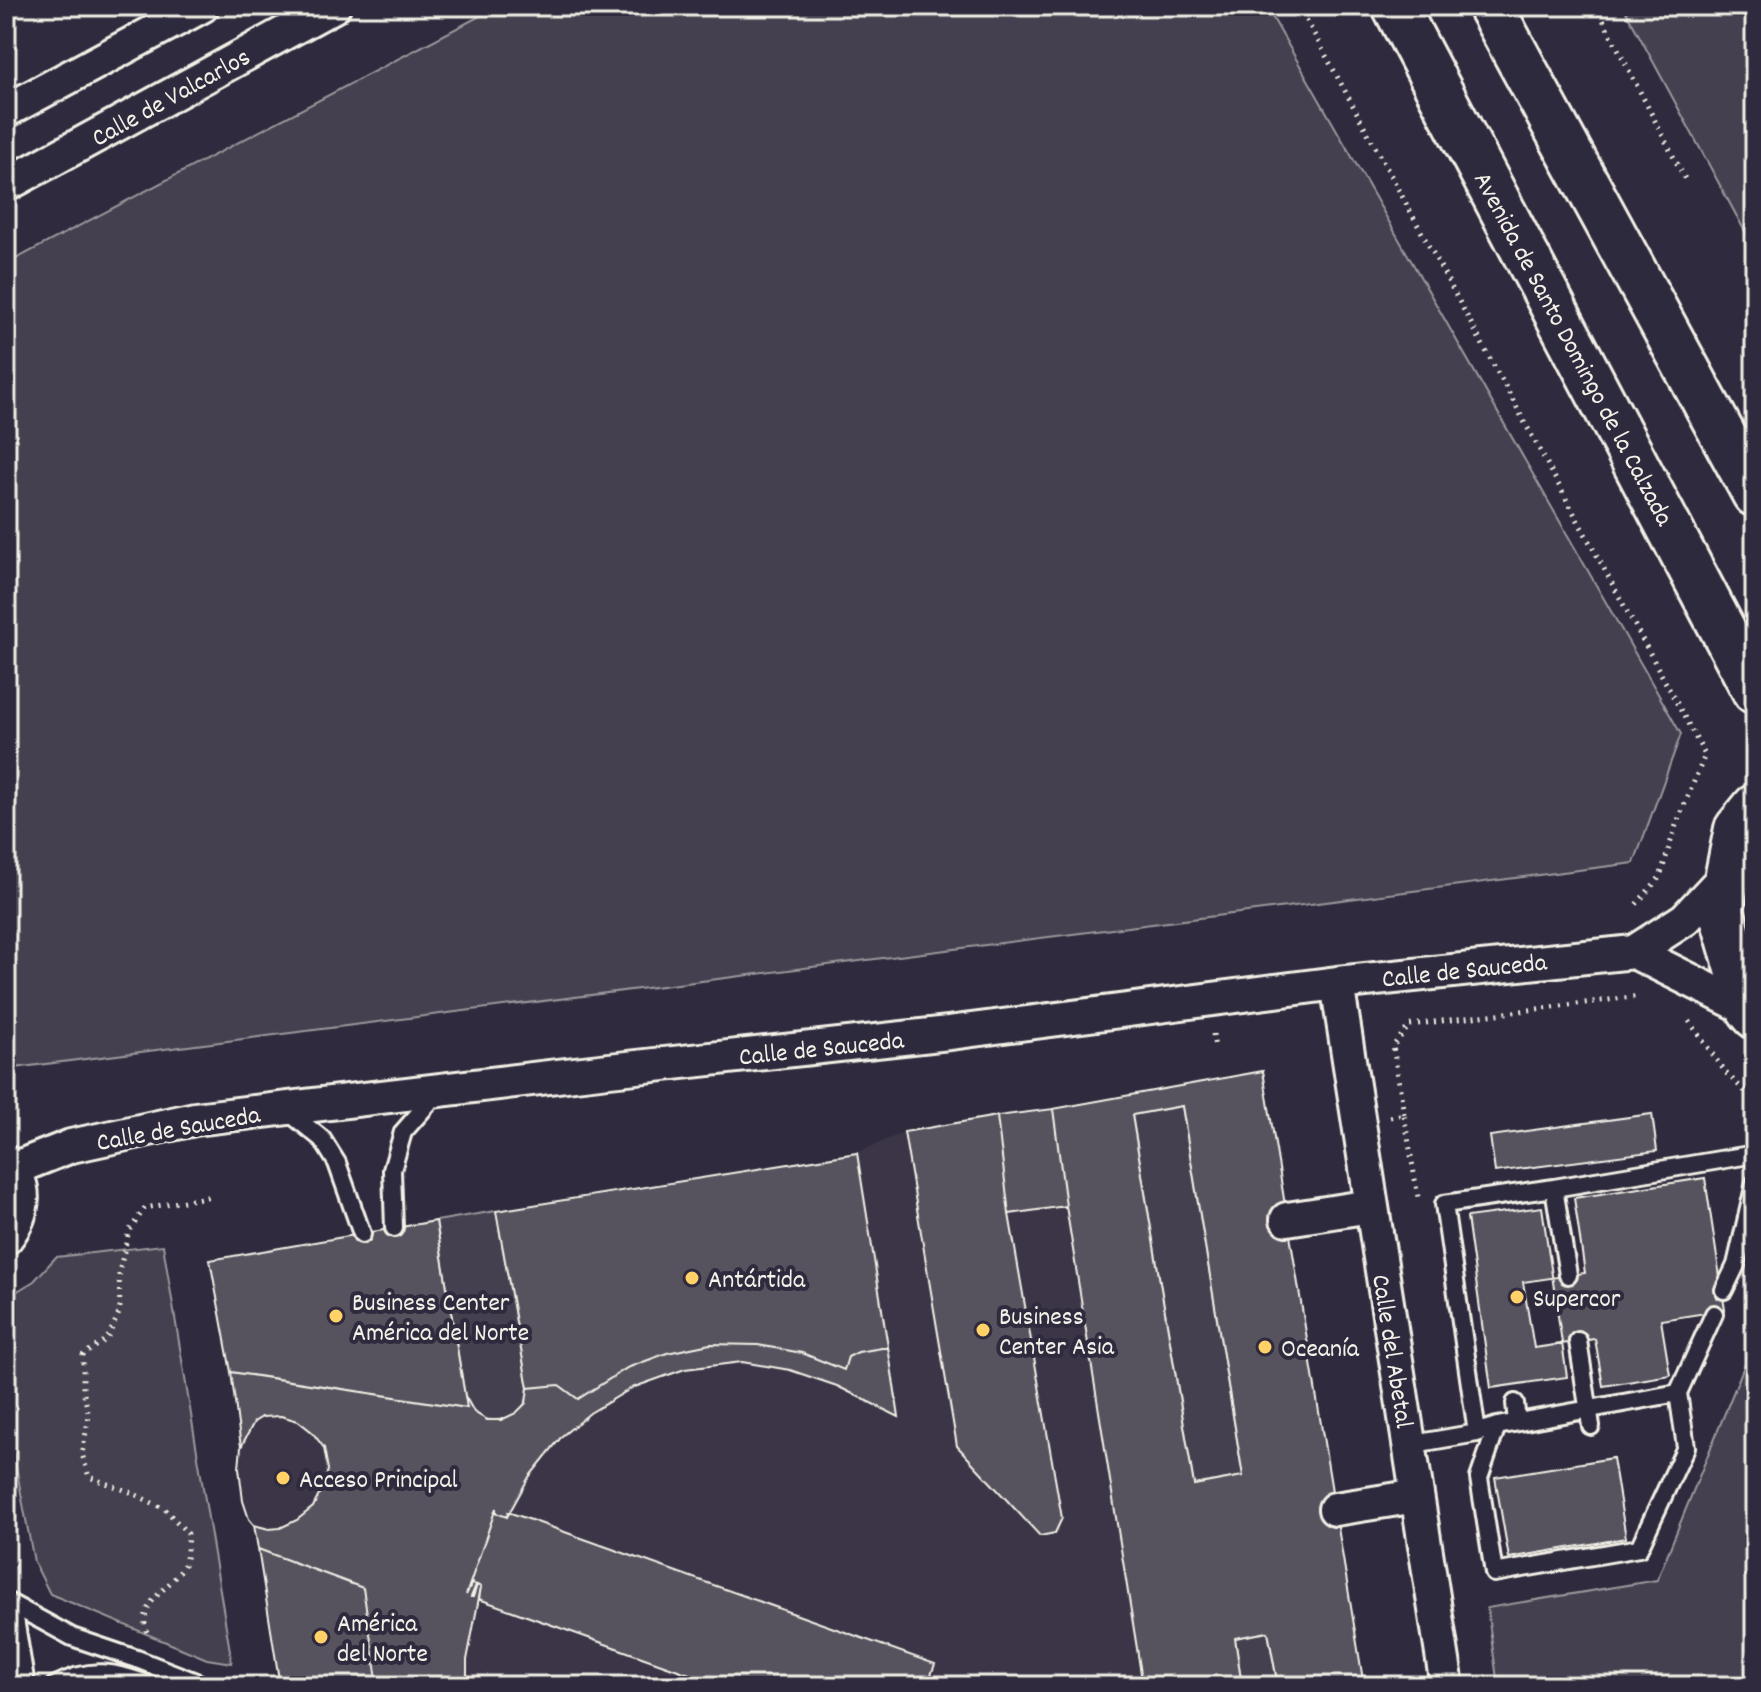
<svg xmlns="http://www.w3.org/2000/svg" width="1761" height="1692" font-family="Dekko,sans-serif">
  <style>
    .built { fill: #3b3647 }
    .green { fill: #454050; stroke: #9c989c; stroke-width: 2 }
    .building { fill: #56525f; stroke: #f4f1e8; stroke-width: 2; fill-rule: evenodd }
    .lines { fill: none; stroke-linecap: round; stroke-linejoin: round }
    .lane-casing { stroke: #f4f1e8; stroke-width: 22 }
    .street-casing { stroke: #f4f1e8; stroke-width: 38 }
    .secondary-casing { stroke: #f4f1e8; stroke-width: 50 }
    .path { stroke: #f4f1e8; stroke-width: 5; stroke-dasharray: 2 6; stroke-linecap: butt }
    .lane { stroke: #2f2a3d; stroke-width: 16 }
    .street { stroke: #2f2a3d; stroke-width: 32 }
    .secondary { stroke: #2f2a3d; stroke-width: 44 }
    .poi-dot { fill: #ffd166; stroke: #2f2a3d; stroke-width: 3 }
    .labels { text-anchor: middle; stroke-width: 8; stroke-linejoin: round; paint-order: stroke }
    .street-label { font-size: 26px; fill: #f4f1e8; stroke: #2f2a3d }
    .poi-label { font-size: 26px; fill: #f4f1e8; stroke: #2f2a3d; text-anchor: start }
  </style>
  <rect width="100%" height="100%" fill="#2f2a3d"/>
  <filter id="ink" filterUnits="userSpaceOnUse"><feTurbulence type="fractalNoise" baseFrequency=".0125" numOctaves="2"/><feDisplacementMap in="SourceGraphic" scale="16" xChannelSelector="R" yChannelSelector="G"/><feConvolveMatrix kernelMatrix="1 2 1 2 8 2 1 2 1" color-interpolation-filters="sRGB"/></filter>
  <g filter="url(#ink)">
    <path class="built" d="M1263,1071l101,615h-1084l-26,-161 -5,-6 -6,-18 -4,-33 2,-21 -10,-75 -21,-112 647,-107 47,-21 149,-23z"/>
    <path class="green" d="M499,6h767l415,728 -47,129 -1628,206v-805z
      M1623,6h132v244z
      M1182,1106l61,370 -49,9 -62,-370z
      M496,1211l32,177c-1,5 0,9 -2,13 -8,19 -36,25 -50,12 -5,-4 -8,-11 -11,-17l-29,-175z
      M163,1245l69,418 -25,-4 -157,-65 -16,-32 -28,-148v-116l28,-17 22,-24z
      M1755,1339v347h-257l-11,-78 170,-28z
      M1268,1632l10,54h-36l-7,-48z"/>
    <path class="building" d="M6,6h21l-21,11z
      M1263,1071l101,615h-86l-10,-54 -33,6 7,48h-99l-77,-480 -13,-97zM1182,1106l61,370 -49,9 -62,-370z
      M1053,1109l13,97 -57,8 -12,-98z
      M1652,1114l5,37 -162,21 -5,-36z
      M997,1116l12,98 53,304 -7,15 -15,3 -83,-90 -53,-314z
      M857,1153l31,194 -30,5 -10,5 -4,13 -42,-17 -44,-8 -48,-1 -43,9 -40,15 -49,31 -19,-14 -31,3 -32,-177z
      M1705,1178l20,132 -64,10 9,55 -67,11 -8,-47 -61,9 -11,-66 62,-9 -11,-75z
      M1542,1207l25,170 -76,11 -24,-171z
      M436,1221l31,187 -236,-36 -21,-112z
      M710,1344l48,1 44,8 42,17 4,-13 10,-5 30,-5 11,70 -62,-31 -47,-16 -48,-8 -57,7 -53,19 -42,25 -28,23 -33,41 -22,40 -11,-4v-5l-30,87 6,-12 4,2 -5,12h2l4,-12 4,2 -14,73v26h-89l-15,-98 -105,-39 -4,-24 -5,-6 -6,-18 -4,-33 2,-21 -10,-75 236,36 -2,-12 9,16 13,8h14l15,-7 10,-10 2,-15 31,-3 19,14 49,-31 40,-15z
      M281,1416l17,5 14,11 12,16 4,22 -5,17 -10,20 -16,13 -17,8 -11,1 -15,-4 -5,-6 -6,-18 -4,-33 2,-21 13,-25 8,-5z
      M1613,1458l13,80 -117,20 -14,-81z
      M496,1508v5l11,4 1,-5 23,8 404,144 -8,22h-204l-244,-87 2,-12 -4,-2 -4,12h-2l5,-12 -4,-2 -6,12z
      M258,1549l105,39 15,98h-98z"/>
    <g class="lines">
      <defs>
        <path id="lane" d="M285,1109l37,30 15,24 25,71
          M394,1228l-2,-58 11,-38 35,-40
          M1568,1275l-14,-87 201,-34
          M1724,1290l12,-25 19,-82
          M1578,1341l13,85
          M1515,1403l2,19
          M1497,1426l-18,52 15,95 145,-25 47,-101 -8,-54
          M1477,1433l-33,-229 110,-16
          M1408,1445l69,-12 20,-7 181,-33 36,-79
          M6,1601l66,36 65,22 69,27
          M54,1686c38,-20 59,-14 98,0"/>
        <path id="street" d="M6,111l196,-105
          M6,185l328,-179
          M1634,952l116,58
          M1337,983l110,703
          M6,1162c23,22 19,52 0,76
          M13,1169l58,-23 124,-27 405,-48 349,-38 388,-50 297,-31 51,-33 44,-47
          M1287,1219l84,-13
          M1335,1509l82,-13
          M6,1613l12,73"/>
        <path id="secondary" d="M1395,6l360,685
          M1490,6l265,488
          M1755,807l-18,22 -16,81 29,100 5,6"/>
      </defs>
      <use href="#lane" class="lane-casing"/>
      <use href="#street" class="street-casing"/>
      <use href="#secondary" class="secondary-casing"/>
      <path class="path" d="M1299,6l406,749 -29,70 -16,52 -27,31
        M1596,6l89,173
        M1689,1021l37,52 29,28
        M1213,1034l2,15
        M1404,1114l-11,-68 17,-21 230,-29
        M1390,1117l14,-3 14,83
        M147,1632c-11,-29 23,-43 36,-65 5,-9 4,-23 5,-33l-23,-25 -35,-17 -41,-15 -7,-23 7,-38 -6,-26v-35l24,-16 13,-28 -1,-39 10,-41 16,-23 67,-12"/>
      <use href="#lane" class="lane"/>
      <use href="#street" class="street"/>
      <use href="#secondary" class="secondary"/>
    </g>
  </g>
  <g class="poi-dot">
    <circle cx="692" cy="1278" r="8"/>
    <circle cx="1517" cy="1297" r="8"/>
    <circle cx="336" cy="1316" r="8"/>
    <circle cx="983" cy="1330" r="8"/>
    <circle cx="1265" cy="1347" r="8"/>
    <circle cx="283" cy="1478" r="8"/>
    <circle cx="321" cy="1637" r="8"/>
  </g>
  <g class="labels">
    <g class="street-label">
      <text transform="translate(170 96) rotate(-29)" y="9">Calle de Valcarlos</text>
      <text transform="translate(1575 348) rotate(62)" y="9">Avenida de Santo Domingo de la Calzada</text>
      <text transform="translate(1464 969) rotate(-6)" y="9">Calle de Sauceda</text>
      <text transform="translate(821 1047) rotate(-6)" y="9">Calle de Sauceda</text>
      <text transform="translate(178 1127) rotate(-10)" y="9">Calle de Sauceda</text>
      <text transform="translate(1394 1351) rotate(81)" y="9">Calle del Abetal</text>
    </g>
    <g class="poi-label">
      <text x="708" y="1287">Antártida</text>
      <text x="1533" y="1306">Supercor</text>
      <text x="352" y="1310">Business Center<tspan x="352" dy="30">América del Norte</tspan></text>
      <text x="999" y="1324">Business<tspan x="999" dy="30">Center Asia</tspan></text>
      <text x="1281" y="1356">Oceanía</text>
      <text x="299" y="1487">Acceso Principal</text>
      <text x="337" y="1631">América<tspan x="337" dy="30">del Norte</tspan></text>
    </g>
  </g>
  <rect width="1761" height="1692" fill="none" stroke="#2f2a3d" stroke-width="32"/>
  <rect x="16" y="16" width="1729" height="1660" fill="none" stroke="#f4f1e8" stroke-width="3" filter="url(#ink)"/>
</svg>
